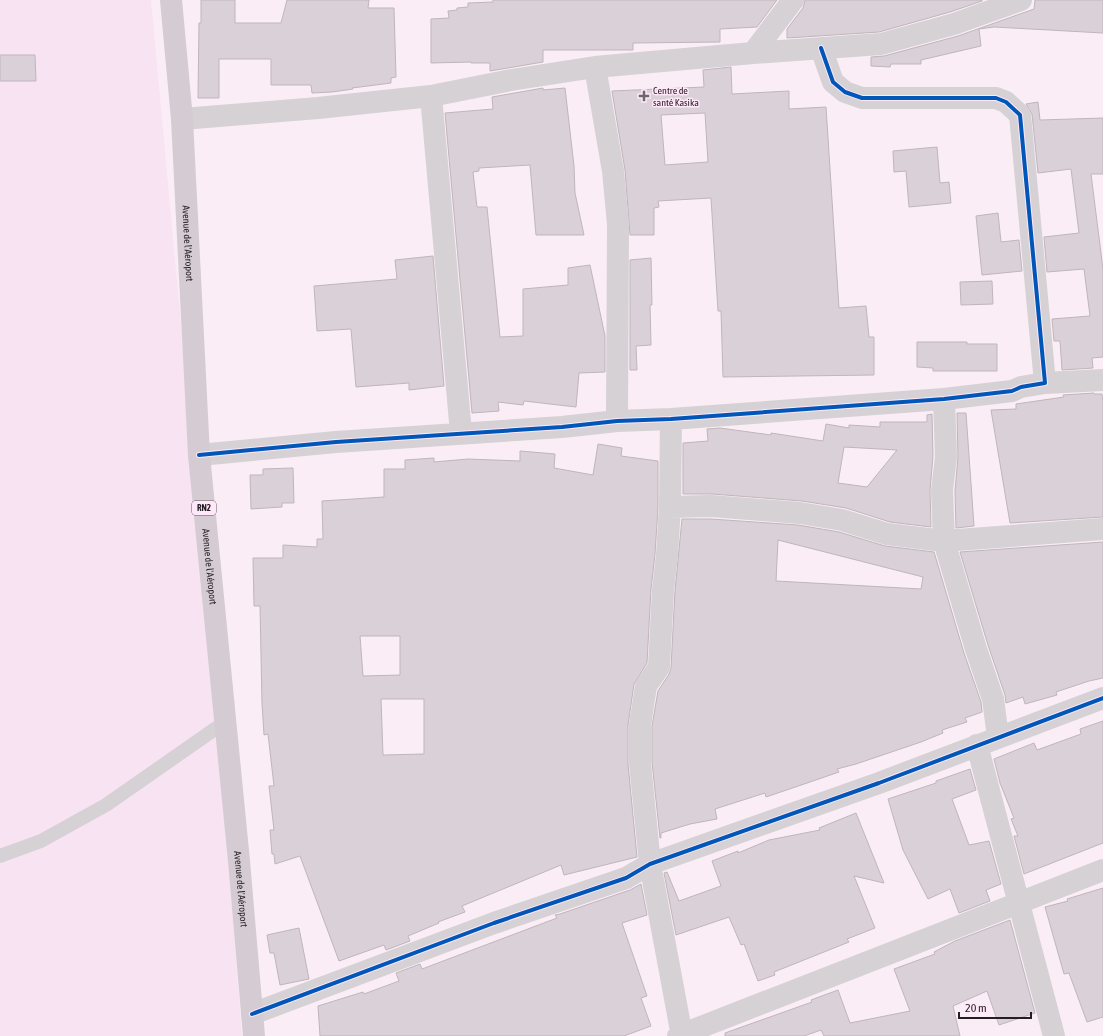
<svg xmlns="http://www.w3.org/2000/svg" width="1103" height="1036" font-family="'Asap Condensed',sans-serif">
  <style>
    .built { fill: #f8e3f3 }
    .building { fill: #dad0d7; stroke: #c0b5bd; fill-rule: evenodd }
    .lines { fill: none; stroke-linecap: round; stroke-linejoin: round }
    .service { stroke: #d5d1d4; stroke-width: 14 }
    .minor { stroke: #d5d1d4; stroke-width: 22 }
    .trunk { stroke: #d5cbd3; stroke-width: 22 }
    .cycleway-casing { stroke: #ffe8f9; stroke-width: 6 }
    .cycleway { stroke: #0057b8; stroke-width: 4 }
    .poi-dot { fill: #70666d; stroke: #ffe8f9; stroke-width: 1.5 }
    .labels { text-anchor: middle; stroke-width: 3; stroke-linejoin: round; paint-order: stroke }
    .shield { fill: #ffe8f9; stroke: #665a63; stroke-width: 1 }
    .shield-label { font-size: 9px; font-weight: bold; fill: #251d23 }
    .poi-label { font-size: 10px; fill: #251d23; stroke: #ffe8f9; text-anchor: start }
    .street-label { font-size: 10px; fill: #251d23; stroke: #ffe8f9 }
  </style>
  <rect width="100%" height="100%" fill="#faedf6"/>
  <path class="built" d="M0,0h151l65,703 26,333h-242z"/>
  <path class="building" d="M201,0h34v23h46l6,-23h82l-1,8h26l2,69 -5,1v5l-39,5 1,1 -21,3 -20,1 -1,-8h-40v-26h-52v39h-21l1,-75h2z
    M493,0h284l-20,27 -37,2v13l-87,1v7h-90v12l-53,9v-8h-19v-1l-40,1v-44l18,-1 -1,-7 9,-1v-2l11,-1v-4l25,-1z
    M805,0h177v1l-32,11 -71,20 -92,6v-9l16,-21z
    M1035,0h68v33l-109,-6 -15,2 2,17 -60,14v4h-30l-1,3 -19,-1v-9l13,-1 74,-20 76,-27z
    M0,55h35l1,26h-36z
    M731,67l1,27 57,-3v18l37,-2 13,201 27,-2 3,31h5v38l-151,2 -2,-66h-3l-7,-113 -53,3 1,6 -5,1v27h-24l-5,-65 -13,-79 92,-4 -1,-17zM705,113l3,49 -43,3 -4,-50z
    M543,88v2l22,-2 9,78 1,27 9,42h-48l-6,-70 -51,3v3l-6,1 4,35h10l13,130 23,-1v-47l45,-4v-17l22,-3 15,71v36l-26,1 -3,34 -52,-6 -1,4 -25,-3 1,9 -27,2 -27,-300 48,-4 -1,-12z
    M1038,102l2,18 63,-2v56h-12l12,95v88l-11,1 1,10 -31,2 -2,-29h-6l-2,-22 38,-3 -6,-47 -37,3 -3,-35 35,-4 -8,-64 -33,4 -6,-59 -6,-10z
    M937,147l3,36 9,-1 2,21 -42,4 -3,-36 -12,1 -1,-21z
    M998,213l3,29 18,-2 3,31 -40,4 -6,-59z
    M433,256l11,130 -35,4v-7l-53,4 -5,-58 -34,2 -3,-45 83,-7 -2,-19z
    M651,258l1,47h-2l1,40 -15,1 1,24h-7v-110z
    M992,281l1,23 -32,1 -1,-23z
    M917,342h50v2h30v27h-64v-3l-16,-1z
    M1094,393v1h8l1,9v114l-93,6 -19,-113 25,-1v-5l48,-7 -1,-2z
    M957,413h9l8,113 -18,2 -1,-37 3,-34z
    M932,414l1,42 -3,34 1,37 -41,-5 -44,-14 -44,-7 -90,-7h-29v-51l25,-2 -1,-12 13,-1 51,7v-2l52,8 3,-17 23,4v-3l31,2v-5h47v-7zM844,447l53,3 -30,37 -29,-4z
    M598,444l24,4 -1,8 37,5v46l-3,47 -4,35 -4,74 -13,21 -6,41v39l9,93 -73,18 -3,-10 -99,41 3,6 -27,10 1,1 -31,13 2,5 -24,9 -2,-5 -45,16 -39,-105 -25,8 -1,-10h-2l-2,-24h4l-5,-44h5l-6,-52 -4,1 -2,-32 -2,-97h-6l-1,-48h30v-13l34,2v-8h6l-1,-38 62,-4v-28h21v-9l29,-2v4l34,-3 52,2v-10l35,3 -1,14 39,7zM360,636h40v39l-37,1zM381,699h43v55l-41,1z
    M293,468l1,35h-12v4l-31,2 -1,-34h13v-6z
    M682,519h29l87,6 41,7 46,14 49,6 30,101 17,49 1,10 -17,6 2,4 -25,8 1,3 -22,9 -65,22 -19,5 2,3 -29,10 -44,15 -1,-4 -50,16 2,10 -27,5 -29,9v5h-1l-8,-76v-36l6,-35 11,-17 2,-6 4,-77zM778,540l145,37 -2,12 -145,-8z
    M1103,542v136l-14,3 -33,11 1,3 -32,9 -2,-7 -17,6 -1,-8 -17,-50 -28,-93z
    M1103,721v122l-79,31 -10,-38h4l-7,-17 3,-1 -14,-35 -6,-24 40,-16 3,7 44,-16 -1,-5z
    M970,769l6,21 -24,9 17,46 20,-4 12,43 -15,6 4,11 -31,12 -9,-24 -22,10 -25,-49 -15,-51 48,-16v-2z
    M856,813l28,70 -30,-7 21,52 -28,11 2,3 -75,30 1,3 -17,6 -14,-37 -3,1 -12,-28 -53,18 -12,-62 3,-1 12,29 42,-15 -9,-25 26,-10v2l31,-13 51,-10 -1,-2z
    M641,884l6,31 -25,8 25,73 -6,2 10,28 -27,10h-304l-2,-30 45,-14 1,2 35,-13 -3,-8 24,-9 2,5 135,-51 -2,-3 5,-1 70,-24z
    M1103,888v129l-16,5 -18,-49 -5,1 -19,-67 23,-6 -1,-2z
    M1010,920l25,93 -36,12 -12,-34 -34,15 7,30h-136l-3,-6 -17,6h-79v-3l87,-31 -1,-2 27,-10 12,33 60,-12 -16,-42 41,-15 -1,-2 21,-11z
    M299,928l10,51 -29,6 -6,-32h-4l-3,-18z"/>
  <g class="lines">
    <path class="service" d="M0,856l41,-15 65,-36 119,-83"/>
    <path class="minor" d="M753,53l40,-53
      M595,67l18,104 5,53 -1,197
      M431,96l30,337
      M182,119l136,-11 113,-12 80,-16 84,-13 158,-14 128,-9 73,-20 67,-24
      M1045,383l58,-3
      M944,399l2,58 -4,33 2,51 32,108 17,50 5,38
      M671,419l-1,88 -3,48 -4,35 -4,77 -13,19 -6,39v38l10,101 32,172
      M199,455l137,-13 226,-15 55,-6 54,-2 273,-20 68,-8 9,-4 24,-4 -25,-268 -14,-13 -10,-4h-134l-17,-6 -12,-10 -12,-34
      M670,507l41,-1 89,7 42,7 45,14 57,7 159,-12
      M977,745l77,291
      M252,1014l242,-91 132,-45 24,-14 229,-81 224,-85
      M678,1036l425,-166"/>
    <path class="trunk" id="s1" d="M171,0l11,119 17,336 40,406 15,175"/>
    <defs>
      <path id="cycleway" d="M199,455l137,-13 226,-15 55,-6 54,-2 273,-20 68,-8 9,-4 24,-4 -25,-268 -14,-13 -10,-4h-134l-17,-6 -12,-10 -12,-34
        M252,1014l242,-91 132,-45 24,-14 229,-81 224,-85"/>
    </defs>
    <use href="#cycleway" class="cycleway-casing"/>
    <use href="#cycleway" class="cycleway"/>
  </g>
  <path class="poi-dot" d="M642 90h4v4h4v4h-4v4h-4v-4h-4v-4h4z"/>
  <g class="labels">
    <rect class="shield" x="192" y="501" width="24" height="14" rx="3"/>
    <g class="shield-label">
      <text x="204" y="511">RN2</text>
    </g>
    <g class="poi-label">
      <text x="653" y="94">Centre de<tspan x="653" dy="12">santé Kasika</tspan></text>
    </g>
    <g class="street-label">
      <text dy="4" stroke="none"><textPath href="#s1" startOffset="244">Avenue de l'Aéroport</textPath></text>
      <text dy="4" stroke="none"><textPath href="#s1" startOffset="568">Avenue de l'Aéroport</textPath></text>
      <text dy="4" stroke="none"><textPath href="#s1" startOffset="892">Avenue de l'Aéroport</textPath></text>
    </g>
  </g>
  <path d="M959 1012v6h72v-6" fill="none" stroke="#251d23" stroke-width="2"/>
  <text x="965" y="1012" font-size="12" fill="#251d23" stroke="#ffe8f9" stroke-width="3" paint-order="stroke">20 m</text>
</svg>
